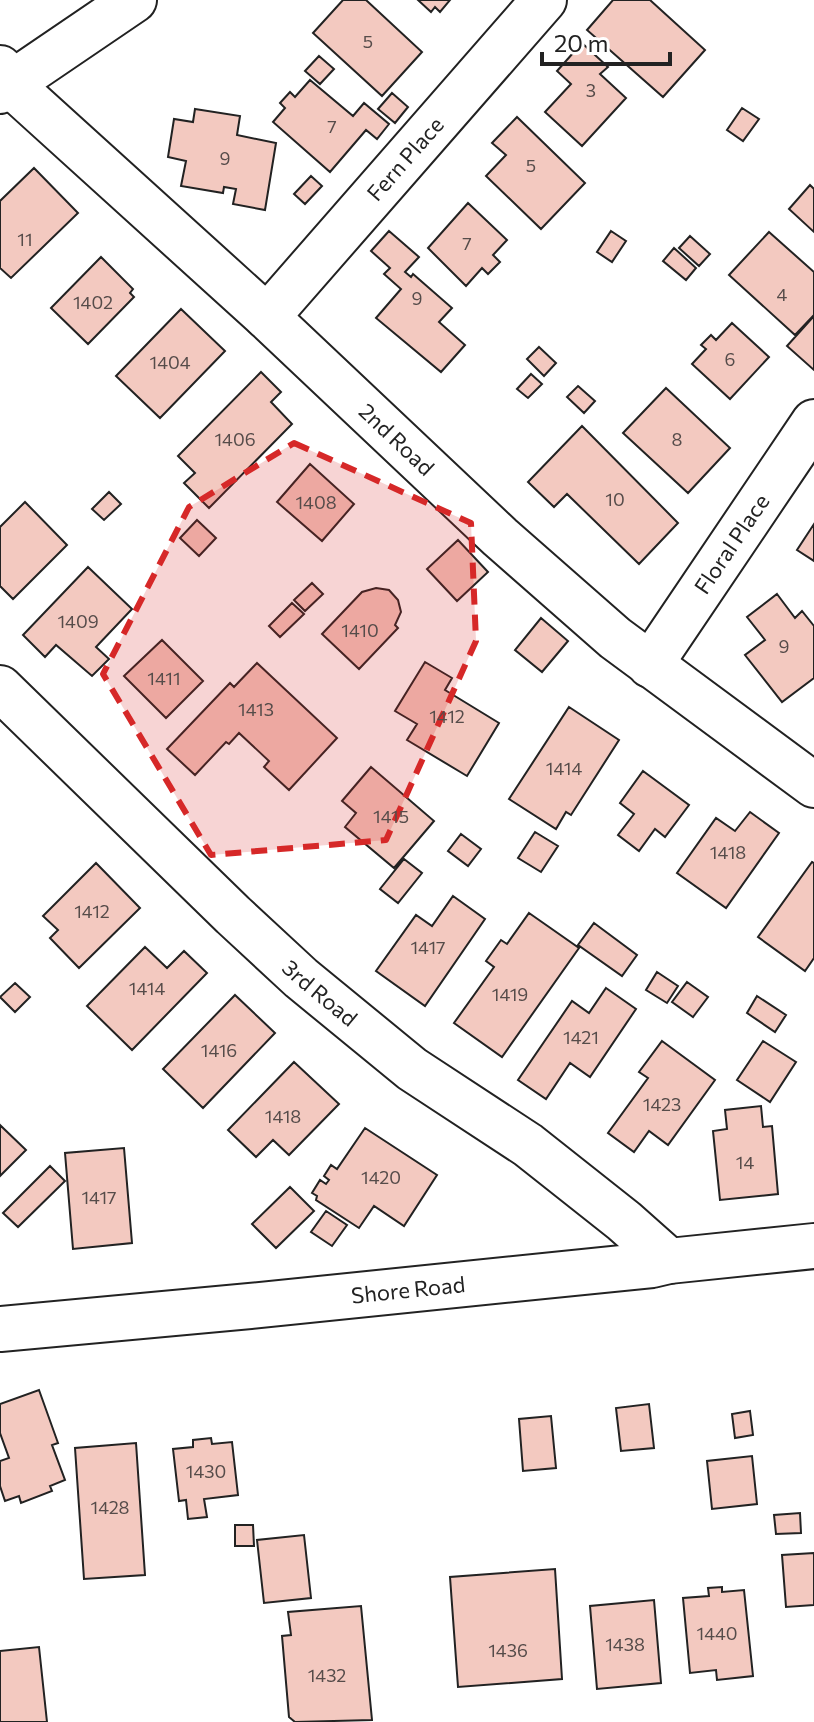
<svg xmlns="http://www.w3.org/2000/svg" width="814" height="1722" font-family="Commissioner,sans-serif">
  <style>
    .building { fill: #f3c9c0; stroke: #222; stroke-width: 2 }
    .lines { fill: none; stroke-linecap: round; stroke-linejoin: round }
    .minor-casing { stroke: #222; stroke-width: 48 }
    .minor { stroke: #fff; stroke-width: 44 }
    .marked { fill: #d62828; fill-opacity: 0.2; stroke: #d62828; stroke-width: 6; stroke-dasharray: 16 10; stroke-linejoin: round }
    .labels { text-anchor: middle; stroke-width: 6; stroke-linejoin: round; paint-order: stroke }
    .number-label { font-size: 18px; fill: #564c4a }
    .street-label { font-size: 22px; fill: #222; stroke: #fff }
  </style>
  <rect width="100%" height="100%" fill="#fff"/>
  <path class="building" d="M343,0h23l56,52 -40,44 -69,-63z
    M418,0h32l-10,12 -5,-5 -4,5z
    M613,0h37l55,50 -42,47 -76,-67z
    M582,43l26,24 -8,7 26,24 -44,48 -37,-34 26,-28 -14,-13z
    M319,56l15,13 -14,15 -15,-13z
    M310,80l43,36 11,-13 25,21 -12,15 -11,-9 -36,42 -57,-50 12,-14 -5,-5 10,-11 5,5z
    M392,93l16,14 -13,16 -17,-14z
    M742,108l17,11 -16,22 -16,-11z
    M195,109l45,7 -3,19 39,8 -11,67 -32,-6 3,-15 -12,-2 -1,6 -42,-7 5,-25 -18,-4 6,-38 19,3z
    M517,117l68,66 -44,46 -55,-53 20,-21 -14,-12z
    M34,168l44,45 -67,65 -11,-10v-67z
    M311,176l11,10 -17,18 -11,-10z
    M810,185l4,4v43l-25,-23z
    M468,203l39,37 -14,15 7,7 -12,12 -6,-6 -16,18 -38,-38z
    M389,231l30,26 -14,15 6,5 2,-3 39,34 -13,14 26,23 -24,27 -65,-54 25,-29 -17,-15 6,-6 -19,-17z
    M611,231l15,10 -14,21 -15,-10z
    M769,232l45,40v43l-19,20 -66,-60z
    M690,236l20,18 -11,12 -20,-18z
    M674,248l22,20 -10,12 -23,-19z
    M101,257l32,32 -3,4 4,4 -46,47 -37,-36z
    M181,309l44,42 -65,67 -44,-42z
    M814,316v54l-27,-24z
    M732,323l37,34 -39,42 -38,-35 14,-15 -5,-4 10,-10 5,5z
    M539,347l17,16 -12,13 -17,-17z
    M261,372l20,20 -10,10 21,22 -83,84 -25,-25 11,-10 -17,-17z
    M531,374l11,10 -14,14 -11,-9z
    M578,386l17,15 -11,12 -17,-16z
    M666,388l64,60 -42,45 -65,-60z
    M582,426l96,97 -39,41 -72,-70 -13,13 -26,-25z
    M310,464l44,40 -32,37 -45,-39z
    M109,492l12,12 -17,16 -12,-11z
    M25,502l42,43 -54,54 -13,-13v-59z
    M197,520l19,18 -17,18 -19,-18z
    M814,524v37l-17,-11z
    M458,540l30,32 -31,29 -30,-32z
    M88,567l44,42 -36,38 13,12 -17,17 -36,-31 -11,12 -22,-22z
    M312,583l11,11 -18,17 -11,-11z
    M376,588l13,2 9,10 3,12 -6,13 3,3 -39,41 -37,-35 40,-42z
    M777,594l18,24 7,-7 12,15v52l-32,24 -37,-47 20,-15 -18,-23z
    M292,603l12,11 -24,23 -11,-11z
    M541,618l27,23 -26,31 -27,-22z
    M162,640l41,41 -37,37 -42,-42z
    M425,662l27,16 -7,12 54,33 -32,53 -60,-36 10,-16 -22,-13z
    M257,663l80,75 -48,52 -25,-23 5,-6 -30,-28 -10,11 -3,-2 -31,33 -28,-26 63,-66 4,4z
    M569,707l50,33 -48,75 -5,-3 -10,17 -47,-30z
    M371,767l63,54 -40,47 -49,-41 11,-14 -14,-12z
    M643,771l46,34 -24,32 -10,-8 -16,22 -21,-16 16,-21 -14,-11z
    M750,812l29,21 -53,75 -49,-35 39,-55 19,13z
    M535,832l23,14 -17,26 -23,-14z
    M461,834l20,15 -13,17 -20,-15z
    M404,859l18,14 -24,30 -18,-14z
    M812,862l2,1v95l-9,13 -47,-34z
    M96,863l44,45 -61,60 -29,-30 8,-8 -15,-14z
    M453,896l32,23 -60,87 -49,-35 40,-56 16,11z
    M529,913l50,35 -77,109 -48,-34 40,-56 -8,-6 15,-21 6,4z
    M594,923l43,32 -15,21 -44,-31z
    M145,947l22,21 17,-17 23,22 -75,77 -45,-44z
    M657,972l21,14 -11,17 -21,-13z
    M687,982l21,15 -15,20 -21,-15z
    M15,983l15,14 -15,15 -15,-15z
    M606,988l30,21 -46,68 -20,-14 -24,36 -28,-19 54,-79 17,12z
    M235,995l40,38 -72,75 -40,-39z
    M757,996l29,19 -11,17 -28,-19z
    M662,1041l53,39 -47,65 -19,-14 -15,21 -26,-19 40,-55 -9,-6z
    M763,1041l33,21 -26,40 -33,-22z
    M294,1062l45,42 -50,51 -16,-15 -17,17 -28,-27z
    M761,1106l2,21 9,-1 6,68 -58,6 -7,-69 14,-2 -2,-19z
    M0,1125l26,25 -26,26z
    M365,1128l72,47 -33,51 -30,-20 -15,22 -43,-28 1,-4 -5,-3 8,-13 6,4 3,-4 -5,-4 7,-11 6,4z
    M124,1148l8,95 -59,6 -8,-96z
    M50,1166l15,15 -47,46 -15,-14z
    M290,1187l24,24 -38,37 -24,-24z
    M326,1211l21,14 -15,21 -21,-14z
    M39,1390l19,53 -6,2 13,35 -15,6 2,5 -31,12 -2,-7 -14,5 -5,-15v-25l9,-3 -9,-25v-29z
    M649,1404l5,44 -33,3 -5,-43z
    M750,1411l3,24 -18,3 -3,-24z
    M551,1416l5,52 -33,3 -4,-52z
    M211,1438l1,6 20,-2 6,53 -34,4 3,18 -19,2 -2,-19 -7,1 -6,-52 20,-2v-7z
    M136,1443l9,132 -61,4 -9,-131z
    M752,1456l5,48 -45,5 -5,-48z
    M800,1513l1,20 -25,1 -2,-19z
    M235,1525h18l1,21h-19z
    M304,1535l7,63 -47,5 -7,-63z
    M814,1553v52l-28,2 -4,-52z
    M555,1569l7,110 -104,8 -8,-110z
    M722,1587v5l22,-2 9,86 -36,4 -1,-10 -26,3 -7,-75 26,-2 -1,-8z
    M654,1600l7,83 -64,6 -7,-83z
    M361,1606l11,114 -77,2 -6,-5 -7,-81 9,-1 -3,-23z
    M39,1647l8,75h-47v-71z"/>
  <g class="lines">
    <defs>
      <g id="minor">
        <path id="s1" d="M0,68l10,16 257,233 233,220 115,101 199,147"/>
        <path d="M0,91l134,-91"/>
        <path id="s2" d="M267,317l277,-317"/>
        <path id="s3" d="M650,665l164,-243"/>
        <path id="s4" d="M0,688l233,227 68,63 111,91 116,76 96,76 45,40"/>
        <path id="s5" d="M0,1329l250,-23 402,-41 17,-4 145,-15"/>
      </g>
    </defs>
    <use href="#minor" class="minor-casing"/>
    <use href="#minor" class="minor"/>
  </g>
  <path class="marked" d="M294,443l177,80 5,118 -90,199 -175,15 -108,-181 86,-167z"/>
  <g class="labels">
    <g class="number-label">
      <text x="368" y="48">5</text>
      <text x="591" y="97">3</text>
      <text x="332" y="133">7</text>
      <text x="225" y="165">9</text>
      <text x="531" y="172">5</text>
      <text x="25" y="246">11</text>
      <text x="467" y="250">7</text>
      <text x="782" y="301">4</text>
      <text x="417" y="305">9</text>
      <text x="93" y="309">1402</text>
      <text x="730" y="366">6</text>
      <text x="170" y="369">1404</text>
      <text x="235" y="446">1406</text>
      <text x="677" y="446">8</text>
      <text x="615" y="506">10</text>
      <text x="316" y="509">1408</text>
      <text x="78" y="628">1409</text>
      <text x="360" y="637">1410</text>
      <text x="784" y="653">9</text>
      <text x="164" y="685">1411</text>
      <text x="256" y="716">1413</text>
      <text x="447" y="723">1412</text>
      <text x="564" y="775">1414</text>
      <text x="391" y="823">1415</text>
      <text x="728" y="859">1418</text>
      <text x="92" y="918">1412</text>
      <text x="428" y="954">1417</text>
      <text x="147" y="995">1414</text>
      <text x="510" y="1001">1419</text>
      <text x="581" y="1044">1421</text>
      <text x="219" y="1057">1416</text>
      <text x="662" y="1111">1423</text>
      <text x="283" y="1123">1418</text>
      <text x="745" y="1169">14</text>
      <text x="381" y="1184">1420</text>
      <text x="99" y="1204">1417</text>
      <text x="206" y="1478">1430</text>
      <text x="110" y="1514">1428</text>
      <text x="717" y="1640">1440</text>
      <text x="625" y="1651">1438</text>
      <text x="508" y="1657">1436</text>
      <text x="327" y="1682">1432</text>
    </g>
    <g class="street-label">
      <text dy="8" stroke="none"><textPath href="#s2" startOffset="210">Fern Place</textPath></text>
      <text dy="8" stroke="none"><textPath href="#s1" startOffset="544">2nd Road</textPath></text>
      <text dy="8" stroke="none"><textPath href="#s3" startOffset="146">Floral Place</textPath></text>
      <text dy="8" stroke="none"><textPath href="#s4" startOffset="442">3rd Road</textPath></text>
      <text dy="8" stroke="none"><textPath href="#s5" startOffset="410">Shore Road</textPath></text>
    </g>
  </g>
  <path d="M542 52v12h128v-12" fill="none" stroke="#222222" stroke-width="4"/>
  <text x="554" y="52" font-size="24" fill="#222222" stroke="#ffffff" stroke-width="6" paint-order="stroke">20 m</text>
</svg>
